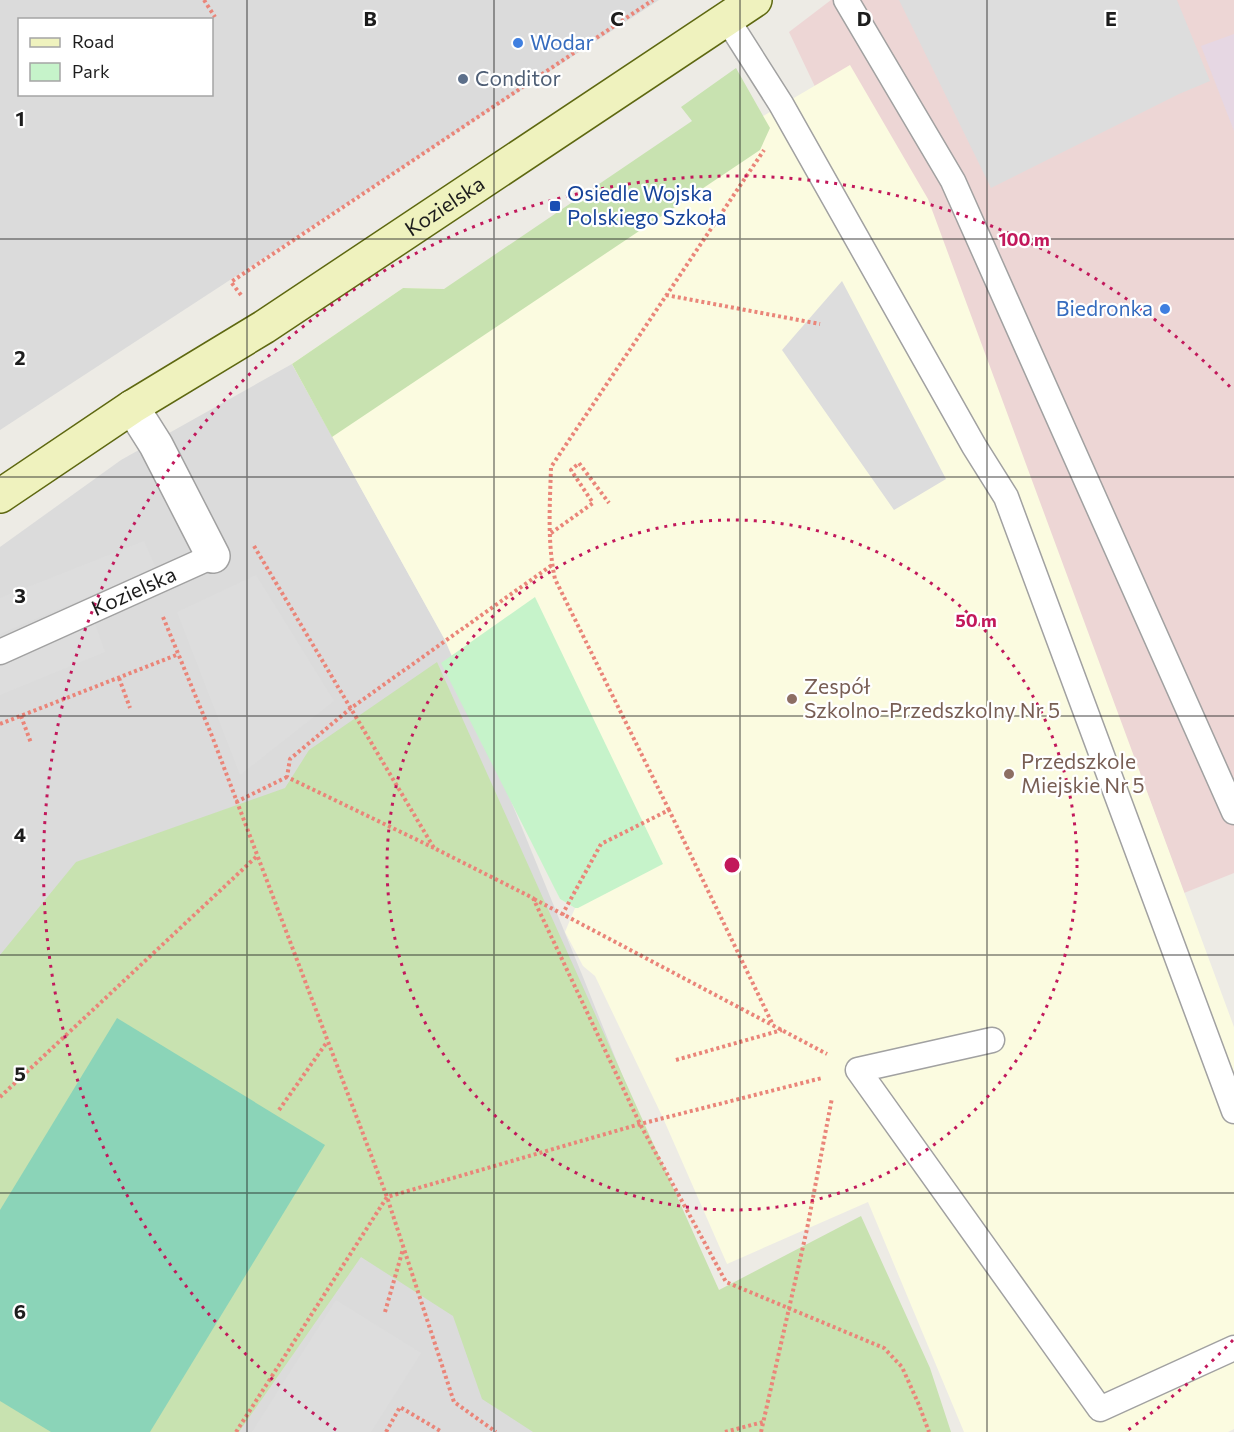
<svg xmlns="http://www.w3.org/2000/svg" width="1234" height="1432" font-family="Commissioner,sans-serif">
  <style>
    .residential { fill: #dbdbdb; fill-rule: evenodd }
    .commercial { fill: #edd6d5 }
    .industrial { fill: #e6d7e3 }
    .education { fill: #fbfbe0 }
    .grass { fill: #c8e2b0 }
    .park { fill: #c6f3ca }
    .pitch { fill: #8bd4b8 }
    .parking { fill: #ddd }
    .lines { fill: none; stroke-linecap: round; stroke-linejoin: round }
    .lane-casing { stroke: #a1a1a1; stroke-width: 27 }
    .street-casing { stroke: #a1a1a1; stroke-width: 36 }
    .secondary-casing { stroke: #5e6811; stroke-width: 36 }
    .path { stroke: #ea8579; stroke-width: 4; stroke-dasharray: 3 3; stroke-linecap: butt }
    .lane { stroke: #fff; stroke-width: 24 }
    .street { stroke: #fff; stroke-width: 33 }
    .secondary { stroke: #eff2be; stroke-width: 33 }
    .grid { fill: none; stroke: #1d1d1d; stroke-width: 1.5; stroke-opacity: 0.55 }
    .ring { fill: none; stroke: #c2185b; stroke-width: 3; stroke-dasharray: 3 6 }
    .shop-dot { fill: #3f7fe0; stroke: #fff; stroke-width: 2 }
    .service-dot { fill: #5c6f8a; stroke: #fff; stroke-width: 2 }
    .transit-dot { fill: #1a4fb4; stroke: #fff; stroke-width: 2 }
    .education-dot { fill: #8d6e63; stroke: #fff; stroke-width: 2 }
    .labels { text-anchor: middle; stroke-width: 4.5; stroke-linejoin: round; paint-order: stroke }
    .shop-label { font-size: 21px; fill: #366cbe; stroke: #fff; text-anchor: start }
    .service-label { font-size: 21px; fill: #4e5e75; stroke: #fff; text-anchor: start }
    .transit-label { font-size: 21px; fill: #164399; stroke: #fff; text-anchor: start }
    .street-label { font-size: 21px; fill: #1d1d1d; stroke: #fff }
    .education-label { font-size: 21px; fill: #785e54; stroke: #fff; text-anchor: start }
    .grid-label { font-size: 20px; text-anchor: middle; font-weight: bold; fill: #1d1d1d; stroke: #fff; stroke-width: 4.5; stroke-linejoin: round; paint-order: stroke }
    .centre { fill: #c2185b; stroke: #fff; stroke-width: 3 }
    .ring-label { font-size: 18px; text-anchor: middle; font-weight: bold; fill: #c2185b; stroke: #fff; stroke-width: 4.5; stroke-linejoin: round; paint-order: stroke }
  </style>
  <rect width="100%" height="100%" fill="#edebe5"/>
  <path class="residential" d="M0,0h659l-659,430zM20,20h192v74h-192z
    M292,364l153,276 138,337 134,335 217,120h-934v-885l121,-87z"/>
  <path class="commercial" d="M831,0h403v873l-50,20 -50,-136 -345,-725z"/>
  <path class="industrial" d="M1234,34v97l-33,-85z"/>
  <path class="education" d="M850,65l78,134 306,828v402l-6,3h-264l-96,-230 -141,62 -64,-146 -68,-142 -12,-10 -18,-34 10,-24 -15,-9 -115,-259 -153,-276 111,-76 41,1 314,-170z"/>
  <path class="grass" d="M736,68l34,60 -10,22 -428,287 -40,-73 111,-76 41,1 248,-168 -11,-14z
    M437,662l282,628 142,-74 69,152 21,64h-418l-51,-33 -29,-83 -92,-59 -122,175h-239v-477l76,-93 209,-74 24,-38z"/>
  <path class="park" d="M535,597l128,267 -85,44h-3l-15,-9 -119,-236z"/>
  <path class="pitch" d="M117,1018l208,127 -175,287h-99l-51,-31v-191z"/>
  <path class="parking" d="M899,0h278l33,81 -31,13 -188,94z
    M842,281l104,198 -52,31 -112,-160z
    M144,541l12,27 -156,66v-36z
    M256,575l78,126 -94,74 -63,-163z
    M94,621l11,31 -105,43v-32z
    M336,1300l85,53 -50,79h-119z"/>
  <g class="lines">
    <defs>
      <g id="lane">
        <path d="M846,0l107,181 281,631"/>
        <path d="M727,19l54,85 193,342 32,51 228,614"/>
        <path id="s1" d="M0,652l213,-96"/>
        <path d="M992,1040l-134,30 242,339 134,-61"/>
      </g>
      <path id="street" d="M132,407l24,38 57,111"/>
      <g id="secondary">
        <path id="s2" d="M0,496l132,-89 132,-80 491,-327"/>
      </g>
    </defs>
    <use href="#lane" class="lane-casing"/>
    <use href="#street" class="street-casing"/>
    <use href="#secondary" class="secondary-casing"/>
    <path class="path" d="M204,0l11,17
      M241,295l-10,-13 422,-282
      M666,295l154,29
      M551,533l42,-30 -22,-33 8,-7 30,40
      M254,546l180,302 99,50 107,226 86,158 158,66 18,19 17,38 10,27
      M163,617l49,119 175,461 67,205 42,30
      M119,678l11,30
      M21,716l10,27
      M0,724l179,-70
      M236,802l51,-25
      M669,810l-114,-231c-8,-36 -5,-76 -4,-112l213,-317
      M434,848l-147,-71 3,-18 61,-51 201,-143
      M534,899l293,155
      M562,915l39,-71 68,-34 104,215
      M676,1060l106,-30
      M0,1097l257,-241
      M279,1110l48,-68
      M385,1312l18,-63
      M236,1432l151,-235 253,-73 182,-46
      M386,1432l14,-25 42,25
      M725,1432l38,-10
      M761,1432l46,-203 25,-131"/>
    <use href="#lane" class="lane"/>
    <use href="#street" class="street"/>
    <use href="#secondary" class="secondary"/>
  </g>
  <path class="grid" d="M247,0v1432M494,0v1432M740,0v1432M987,0v1432M0,239h1234M0,477h1234M0,716h1234M0,955h1234M0,1193h1234"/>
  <g class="ring">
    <circle cx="732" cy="865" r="345"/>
    <path d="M1233 1340A690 690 0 0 1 1128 1430M336 1430A690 690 0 1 1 1233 390"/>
  </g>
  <g class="shop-dot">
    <circle cx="518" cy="43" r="6"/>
    <circle cx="1165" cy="309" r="6"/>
  </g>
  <circle class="service-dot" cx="463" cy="79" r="6"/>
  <rect class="transit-dot" x="549" y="200" width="12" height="12" rx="3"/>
  <g class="education-dot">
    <circle cx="792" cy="699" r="6"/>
    <circle cx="1009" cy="774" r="6"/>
  </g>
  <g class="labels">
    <g class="shop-label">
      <text x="530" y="50">Wodar</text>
      <text x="1153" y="316" text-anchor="end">Biedronka</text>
    </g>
    <g class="service-label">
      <text x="475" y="86">Conditor</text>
    </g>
    <g class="transit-label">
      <text x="567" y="201">Osiedle Wojska<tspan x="567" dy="24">Polskiego Szkoła</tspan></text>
    </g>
    <g class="street-label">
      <text dy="7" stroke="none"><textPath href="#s2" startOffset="531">Kozielska</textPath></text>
      <text dy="7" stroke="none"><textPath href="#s1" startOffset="147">Kozielska</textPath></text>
    </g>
    <g class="education-label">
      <text x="804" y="694">Zespół<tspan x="804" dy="24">Szkolno-Przedszkolny Nr 5</tspan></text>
      <text x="1021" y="769">Przedszkole<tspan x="1021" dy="24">Miejskie Nr 5</tspan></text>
    </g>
  </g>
  <g class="grid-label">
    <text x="370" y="26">B</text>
    <text x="617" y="26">C</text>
    <text x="864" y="26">D</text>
    <text x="1111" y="26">E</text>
    <text x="20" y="126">1</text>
    <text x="20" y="365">2</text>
    <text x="20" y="603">3</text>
    <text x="20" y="842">4</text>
    <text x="20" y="1081">5</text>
    <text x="20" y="1319">6</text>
  </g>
  <circle cx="732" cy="865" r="9" class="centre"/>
  <g class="ring-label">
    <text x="1024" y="246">100 m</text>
    <text x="976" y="627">50 m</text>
  </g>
  <rect x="18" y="18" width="195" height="78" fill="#ffffff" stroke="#a5a5a5" stroke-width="1.5"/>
  <rect x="30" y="38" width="30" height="9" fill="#eff2be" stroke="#a5a5a5" stroke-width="1.5"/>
  <text x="72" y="48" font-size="18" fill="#1d1d1d">Road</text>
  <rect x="30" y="63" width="30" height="18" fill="#c6f3ca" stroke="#a5a5a5" stroke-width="1.5"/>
  <text x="72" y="78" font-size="18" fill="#1d1d1d">Park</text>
</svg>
